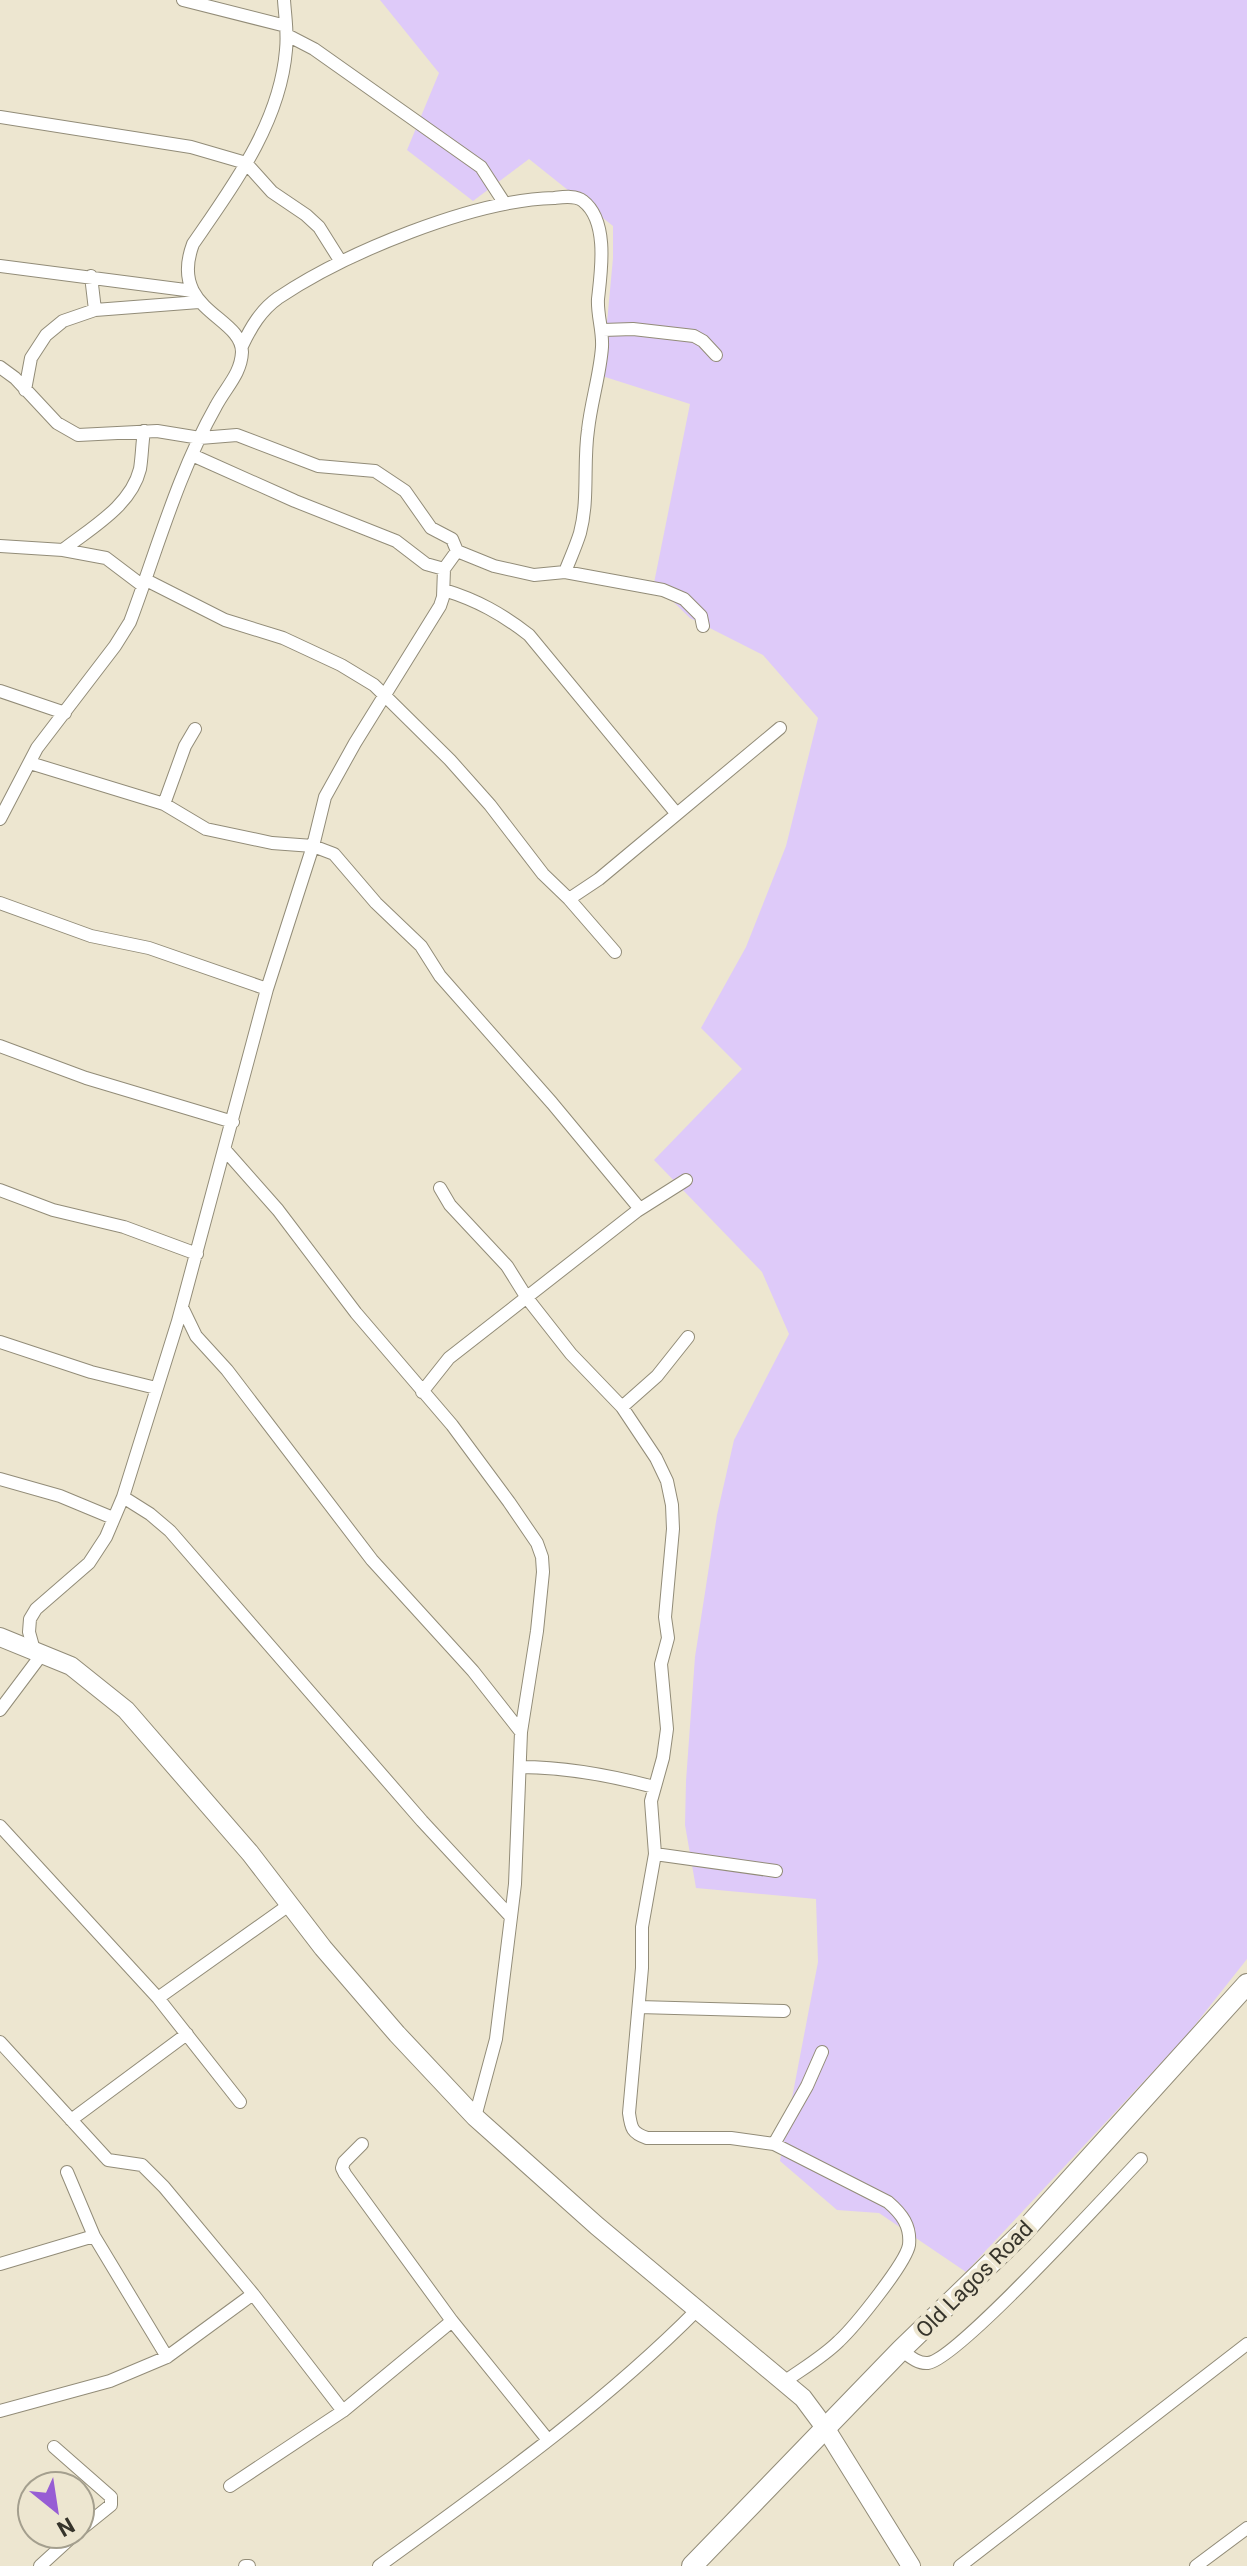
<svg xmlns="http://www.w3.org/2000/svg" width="1247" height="2566" font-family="Roboto,sans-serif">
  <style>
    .green { fill: #decaf9 }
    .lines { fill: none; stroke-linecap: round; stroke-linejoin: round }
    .street-casing { stroke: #928c78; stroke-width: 14 }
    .secondary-casing { stroke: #928c78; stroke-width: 20 }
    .primary-casing { stroke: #928c78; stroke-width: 22 }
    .street { stroke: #fff; stroke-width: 12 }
    .secondary { stroke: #fff; stroke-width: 18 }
    .primary { stroke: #fff; stroke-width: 20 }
    .labels { text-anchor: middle; stroke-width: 8; stroke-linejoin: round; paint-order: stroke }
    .street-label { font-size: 22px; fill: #36342b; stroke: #ede6d0 }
  </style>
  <rect width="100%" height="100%" fill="#ede6d0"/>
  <path class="green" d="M380,0h867v1959l-60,76 -221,237 -87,-59 -42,-3 -57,-49 38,-199 -2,-63 -120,-11 -11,-63 1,-44 9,-124 22,-142 17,-75 55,-106 -27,-62 -108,-112 88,-91 -41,-41 45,-81 40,-101 32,-128 -55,-63 -73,-37 -36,-35 36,-179 -88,-28 11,-118v-32l-84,-67 -56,42 -66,-51 32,-77z"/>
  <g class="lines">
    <defs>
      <path id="street" d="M183,0l103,26
        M287,35l27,14 167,118 24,37
        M0,117l191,30 55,16 26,29 34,23 13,12 22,35
        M0,266l193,25
        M91,276l4,34
        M603,330l30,-1 61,7 9,5 13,14
        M242,346c9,-19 19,-36 36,-48 67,-45 195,-98 276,-100 9,-1 22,-3 29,3 26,20 18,71 15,98 -1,16 5,31 4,48 -2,28 -11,55 -14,83 -5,34 1,69 -8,103 -4,13 -10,26 -15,39
        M0,367l15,11 42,45 21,12 79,-4 43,7 37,-3 81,31 57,5 30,20 26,37 21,11 5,12 -13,18 -1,28 -3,9 -85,137 -30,54 -12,49 -46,143 -89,332 -55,176 -17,40 -17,26 -53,46 -6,10 -1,13 5,18
        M25,390l6,-32 15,-23 17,-14 32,-11 104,-8
        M192,455l103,46 101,40 30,23 18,5
        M0,546l63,4 43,8 37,28
        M63,550c28,-22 68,-44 77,-81 2,-12 2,-25 4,-38
        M457,551l37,15 40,9 31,-3 98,18 21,9 17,17 2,10
        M146,580l79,40 58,18 58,27 33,20 76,75 40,45 53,69 26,25 46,53
        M444,590c33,10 58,24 85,45l147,178
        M0,691l65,22
        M30,763l134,41 42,25 66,14 41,3 21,8 42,49 45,43 19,30 112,127 88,106
        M164,804l21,-58 10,-17
        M0,819l37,-71 78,-102 15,-24c27,-72 48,-149 86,-216 10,-19 25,-32 26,-54 0,-36 -74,-41 -49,-108 40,-58 87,-121 93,-194 2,-17 -1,-34 -2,-50
        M569,899l30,-20 181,-151
        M0,903l91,33 58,12 118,41
        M0,1046l86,32 147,44
        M225,1150l53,60 78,103 96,112 57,77 28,41 5,14 1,15 -6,59 -16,101 -6,152 -4,33 -15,122 -21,78
        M440,1188l10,17 57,61 20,32 44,56 51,53 34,51 11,23 5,24 1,24 -8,88 3,21 -7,26 6,65 -4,29 -12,43 4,53 -13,73v41l-13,145c2,15 3,20 18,25h84l43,6 114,58c14,12 23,24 21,43 -3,18 -54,81 -70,96 -16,16 -37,28 -55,41
        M0,1190l53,20 71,17 73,27
        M182,1307l14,29 31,34 145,190 101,111 48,61
        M0,1342l91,30 65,16
        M422,1392l27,-34 188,-147 49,-31
        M622,1407l35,-31 31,-39
        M0,1479l60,17 53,22
        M123,1497l27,17 20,17 252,290 89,96
        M0,1710l42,-56
        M520,1767c47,0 89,8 134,20
        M0,1826l158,172 82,104
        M655,1854l121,17
        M158,1998l131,-93
        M639,2007l145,4
        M0,2042l108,118 34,5 22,22 89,107 90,117
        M71,2120l116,-86
        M362,2144l-18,18 -2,6 3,6 107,147 96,119
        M774,2144l33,-58 15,-34
        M67,2172l27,64 73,121
        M0,2264l94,-28
        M901,2350c8,6 17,14 27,13 29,-3 182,-172 213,-204
        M0,2411l110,-30 57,-24 86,-63
        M54,2447l57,50v8l-31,25
        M230,2486l113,-75 109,-90
        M40,2566l35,-32
        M245,2566h4
        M379,2566c110,-80 223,-160 319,-257
        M960,2566l287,-222
        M1196,2566l51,-38"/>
      <path id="secondary" d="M0,1637l71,29 55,44 124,143 73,95 74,86 78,83 122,109 206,172 23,31 85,137"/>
      <path id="primary" d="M692,2566l209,-216 121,-117 225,-249"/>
    </defs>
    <use href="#street" class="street-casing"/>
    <use href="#secondary" class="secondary-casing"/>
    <use href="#primary" class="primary-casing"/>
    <use href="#street" class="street"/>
    <use href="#secondary" class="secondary"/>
    <use href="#primary" class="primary"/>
  </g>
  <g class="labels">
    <g class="street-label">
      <text transform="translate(974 2279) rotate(-45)" y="8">Old Lagos Road</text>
    </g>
  </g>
  <g transform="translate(56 2510) rotate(150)"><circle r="38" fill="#ede6d0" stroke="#a49f8e" stroke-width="2"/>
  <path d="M0-6L14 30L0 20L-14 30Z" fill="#975dd4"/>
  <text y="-12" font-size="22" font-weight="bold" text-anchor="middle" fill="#36342b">N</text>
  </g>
</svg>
